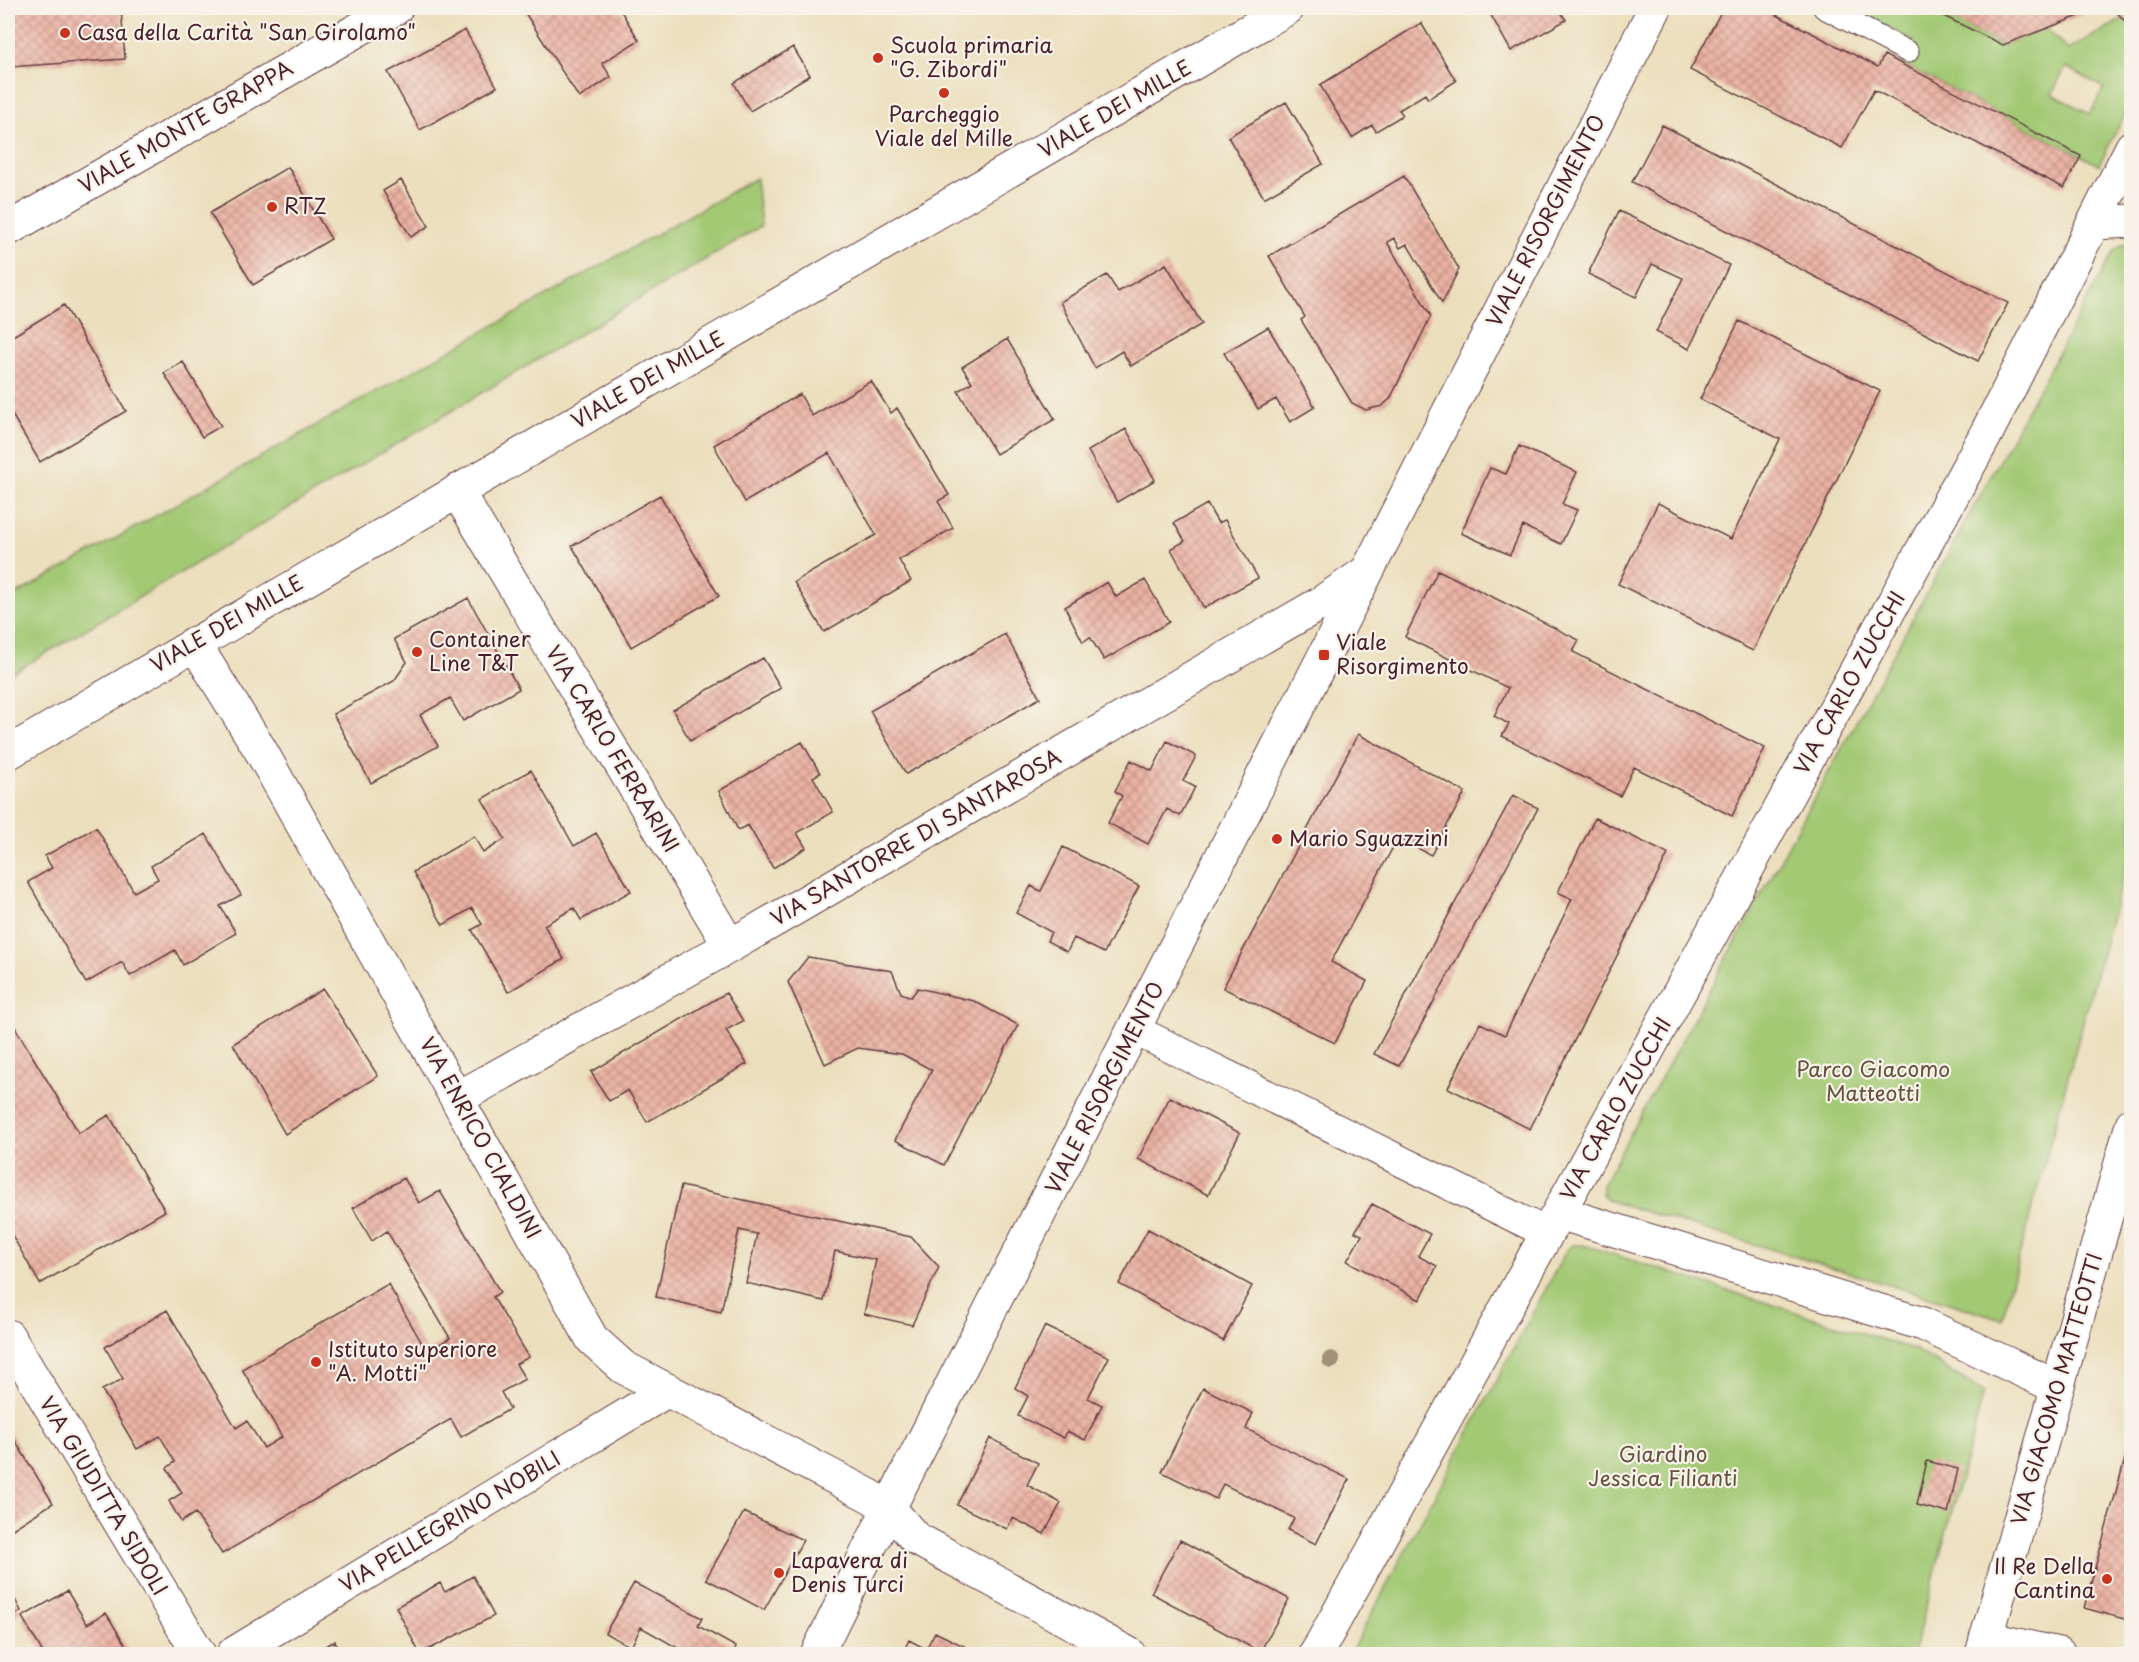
<svg xmlns="http://www.w3.org/2000/svg" width="2139" height="1662" font-family="'Playpen Sans',sans-serif">
  <style>
    .green { fill: #a3c974; stroke: #767450; stroke-width: 1.5; fill-rule: evenodd }
    .building { fill: url(#building-cross-hatch) }
    .lines { fill: none; stroke-linecap: round; stroke-linejoin: round }
    .service-casing { stroke: #623c41; stroke-width: 23 }
    .pedestrian-casing { stroke: #623c41; stroke-width: 32 }
    .minor-casing { stroke: #623c41; stroke-width: 35 }
    .tertiary-casing { stroke: #623c41; stroke-width: 35 }
    .secondary-casing { stroke: #623c41; stroke-width: 35 }
    .service { stroke: #fff; stroke-width: 21 }
    .pedestrian { stroke: #fff; stroke-width: 30 }
    .minor { stroke: #fff; stroke-width: 33 }
    .tertiary { stroke: #fff; stroke-width: 33 }
    .secondary { stroke: #fff; stroke-width: 33 }
    .tree { fill: #a29179 }
    .poi-dot { fill: #c8321e; stroke: #f7f3e8; stroke-width: 2 }
    .labels { text-anchor: middle; stroke-width: 4.5; stroke-linejoin: round; paint-order: stroke }
    .poi-label { font-size: 21px; fill: #4a1f2b; stroke: #f7f3e8; text-anchor: start }
    .street-label { font-size: 21px; fill: #4a1f2b; stroke: #f7f3e8 }
    .park-label { font-size: 21px; fill: #655241; stroke: #f7f3e8 }
  </style>
  <defs>
    <pattern id="building-cross-hatch" width="8" height="8" patternUnits="userSpaceOnUse" patternTransform="scale(1.5)"><rect width="8" height="8" fill="#ebb2a3"/><path d="M0 0l8 8M0 8l8-8" fill="none" stroke="#c09085"/></pattern>
  </defs>
  <rect width="100%" height="100%" fill="#f7f3e8"/>
  <filter id="ink" filterUnits="userSpaceOnUse"><feTurbulence type="fractalNoise" baseFrequency=".0167" numOctaves="2"/><feDisplacementMap in="SourceGraphic" scale="12" xChannelSelector="R" yChannelSelector="G"/><feConvolveMatrix kernelMatrix="1 2 1 2 8 2 1 2 1" color-interpolation-filters="sRGB"/></filter>
  <filter id="wash" filterUnits="userSpaceOnUse"><feTurbulence type="fractalNoise" baseFrequency=".008" numOctaves="4" result="noise"/><feDisplacementMap in="SourceGraphic" scale="24" xChannelSelector="R" yChannelSelector="G"/><feGaussianBlur stdDeviation="1.35" result="paint"/><feColorMatrix in="noise" values="0 0 0 0 0 0 0 0 0 0 0 0 0 0 0 0 0 1.4 0 .05"/><feComposite in="paint" operator="in"/></filter>
  <g filter="url(#wash)">
    <rect width="100%" height="100%" fill="#ecdfbd"/>
    <path class="green" d="M1851,8h47l11,5 4,-5h14l76,37 43,-17 22,22 55,-31 8,8v75l-32,63 -197,-101 12,-23zM2066,67l38,21 -14,26 -38,-20z
      M756,178l5,48 -753,450v-77z
      M2131,244v603l-129,472 -395,-119 -5,-6v-8l512,-935 8,-6z
      M1572,1245h12l332,105 68,42 -71,262h-563l216,-403z"/>
    <g id="blocks">
      <path class="building" d="M8,8h113l4,51 -117,8z
        M522,8h97l20,32 -37,23 9,14 -32,21z
        M1487,8h71l8,12 -55,31z
        M1723,8h40l115,59 6,-12 197,101 -17,32 -190,-98 -32,58 -152,-78z
        M1898,8h15l-4,6z
        M1927,8h173l-97,37z
        M2113,8h19v19l-9,-8z
        M1421,23l35,58 -28,18 -3,-5 -26,16 4,5 -27,16 -4,-6 -20,13 -32,-53z
        M465,30l32,57 -77,43 -32,-58z
        M793,47l17,28 -60,36 -16,-28z
        M1286,102l37,62 -59,34 -36,-61z
        M1662,125l346,178 -30,58 -346,-179z
        M288,167l43,72 -78,46 -43,-72z
        M1404,176l55,93 -17,34 -35,-59 -7,4 -6,-10 -7,4 44,74 -41,83 -8,7 -16,4 -14,-7 -51,-83 4,-3 -36,-61z
        M401,180l28,46 -18,11 -28,-46z
        M1619,211l110,54 -40,84 -33,-17 27,-54 -31,-14 -16,33 -48,-23z
        M1166,264l36,60 -71,42 -9,-15 -27,17 -35,-66 47,-27 11,17z
        M64,305l62,106 -86,51 -32,-54v-69z
        M1739,321l141,70 -127,260 -135,-67 40,-81 73,36 49,-100 -80,-40z
        M1268,327l47,80 -25,15 -14,-23 -18,10 -34,-56z
        M1007,339l48,80 -59,35 -38,-63 14,-9 -10,-15z
        M183,362l38,64 -19,11 -38,-64z
        M871,381l20,32 6,-5 52,87 -11,6 15,27 -54,32 12,21 -87,51 -30,-50 82,-47 -47,-82 -84,49 -31,-57 86,-51 12,22z
        M1126,429l29,51 -38,22 -29,-51z
        M1519,446l58,26 -15,32 15,6 -16,34 -38,-18 -13,29 -49,-22 29,-65 16,6z
        M660,495l59,101 -88,51 -59,-101z
        M1207,504l11,19 7,-3 33,58 -54,30 -33,-59 14,-8 -11,-18z
        M1438,570l141,70 -6,12 192,96 -33,68 -98,-49 -14,29 -118,-60 7,-12 -15,-8 14,-28 -103,-51z
        M1145,580l24,42 -65,38 -14,-23 -7,5 -18,-35 42,-25 9,15z
        M468,598l51,91 -56,32 -13,-23 -30,17 18,31 -67,37 -38,-69 61,-33 13,-19 -13,-23z
        M1005,634l35,64 -134,76 -36,-63z
        M763,658l18,30 -91,53 -17,-31z
        M1358,734l107,58 -34,63 -33,-17 -67,124 36,19 -32,62 -112,-55z
        M1167,741l29,15 -13,25 12,6 -15,29 -13,-7 -19,35 -40,-21 14,-27 -7,-5 16,-31 21,11z
        M802,742l18,31 -7,4 20,35 -36,21 9,15 -33,20 -25,-43 -10,5 -19,-39z
        M531,770l43,76 22,-13 35,58 -50,29 -7,-12 -30,17 20,34 -56,33 -36,-62 10,-6 -10,-16 -29,17 -30,-53 61,-36 9,17 22,-14 -23,-40z
        M1513,795l25,13 -139,258 -25,-12z
        M1595,818l73,36 -138,275 -82,-41 32,-65 25,12 67,-136 -14,-7z
        M96,827l38,65 24,-13 -7,-13 55,-32 35,61 -21,11 16,27 -53,32 -8,-15 -45,26 -8,-14 -36,21 -58,-101 24,-14 -7,-12z
        M1063,847l76,39 -35,67 -30,-15 -7,14 -20,-11 4,-9 -35,-19 15,-27 10,5z
        M808,957l84,14 9,22 10,4 7,-9 56,13 44,24 -74,140 -49,-25 37,-70 -30,-16 -44,-6 -33,16 -37,-82z
        M323,989l55,87 -93,58 -52,-90z
        M726,993l17,28 -17,9 21,34 -100,58 -19,-32 -19,11 -18,-29z
        M8,1016l71,117 30,-18 56,96 -125,73 -32,-56z
        M1170,1097l70,36 -32,62 -70,-36z
        M404,1178l15,25 21,-12 60,101 -7,5 36,60 -13,7 9,15 -24,13 9,17 -49,28 -10,-18 -229,135 -27,-41 -14,9 -12,-21 13,-8 -15,-25 8,-6 -15,-26 -23,13 -35,-59 21,-11 -18,-32 62,-37 69,118 11,-7 17,27 18,-11 -40,-68 146,-85 39,68 23,-14 -63,-107 -15,10 -19,-33z
        M681,1186l230,51 28,30 -27,58 -48,-11 12,-54 -41,-9 -11,50 -78,-18 11,-49 -18,-4 -18,82 -65,-15z
        M1372,1204l58,30 -12,22 19,10 -17,34 -73,-39 15,-26 -7,-3z
        M1148,1229l104,57 -29,55 -104,-57z
        M1045,1326l64,31 -21,41 14,7 -17,35 -18,-9 -3,7 -46,-22 10,-20 -13,-8z
        M1203,1388l50,25 -7,16 103,50 -33,65 -28,-14 6,-12 -71,-34 -7,15 -54,-27z
        M8,1429l45,74 -45,29z
        M2131,1437h1v184l-48,-13z
        M990,1438l48,25 -11,22 34,18 -17,31 -31,-16 -6,11 -50,-24z
        M1927,1461l31,8 -10,44 -31,-8z
        M744,1512l59,28 -39,70 -58,-31z
        M1180,1540l109,59 -29,53 -109,-59z
        M473,1576l21,40 -74,38 -24,-47 44,-24 5,9z
        M634,1583l68,35 -4,8 38,21 -4,7h-51l2,-3 -42,-24 -10,20 -26,-14z
        M8,1586l13,25 -13,9z
        M67,1591l20,33 19,-11 23,38 -6,3h-88l7,-3 -20,-34z
        M935,1632l39,19 -2,3h-70l7,-14 17,9z
        M335,1641l7,13h-32z"/>
    </g>
  </g>
  <g filter="url(#ink)">
    <use href="#blocks" fill-opacity="0" stroke="#623c41" stroke-width="1.5"/>
    <g class="lines">
      <defs>
        <path id="service" d="M1824,8l84,44"/>
        <path id="pedestrian" d="M1135,1030l412,203"/>
        <path id="minor" d="M2094,223l38,-2
          M8,229l388,-221
          M457,491l273,455
          M194,643l67,108 331,588 31,28 247,129 19,12 26,30 214,116
          M458,1098l272,-152 591,-343 44,-30
          M1559,1213l364,111 134,63
          M8,1336l191,318
          M1986,1638l73,16
          M233,1654l435,-264
          M817,1654l72,-146 766,-1500
          M1316,1654l669,-1218 147,-289"/>
        <path id="tertiary" d="M1982,1654l150,-530"/>
        <path id="secondary" d="M8,753l1280,-745"/>
      </defs>
      <use href="#service" class="service-casing"/>
      <use href="#pedestrian" class="pedestrian-casing"/>
      <use href="#minor" class="minor-casing"/>
      <use href="#tertiary" class="tertiary-casing"/>
      <use href="#secondary" class="secondary-casing"/>
      <use href="#service" class="service"/>
      <use href="#pedestrian" class="pedestrian"/>
      <use href="#minor" class="minor"/>
      <use href="#tertiary" class="tertiary"/>
      <use href="#secondary" class="secondary"/>
    </g>
    <circle class="tree" cx="1331" cy="1360" r="9"/>
  </g>
  <g class="poi-dot">
    <circle cx="65" cy="33" r="6"/>
    <circle cx="878" cy="58" r="6"/>
    <circle cx="944" cy="93" r="6"/>
    <circle cx="272" cy="207" r="6"/>
    <circle cx="417" cy="652" r="6"/>
    <rect x="1318" y="649" width="12" height="12" rx="3"/>
    <circle cx="1277" cy="839" r="6"/>
    <circle cx="316" cy="1362" r="6"/>
    <circle cx="779" cy="1573" r="6"/>
    <circle cx="2107" cy="1579" r="6"/>
  </g>
  <g class="labels">
    <g class="poi-label">
      <text x="77" y="40">Casa della Carità "San Girolamo"</text>
      <text x="890" y="53">Scuola primaria<tspan x="890" dy="24">"G. Zibordi"</tspan></text>
      <text x="944" y="122" text-anchor="middle">Parcheggio<tspan x="944" dy="24">Viale del Mille</tspan></text>
      <text x="284" y="214">RTZ</text>
      <text x="429" y="647">Container<tspan x="429" dy="24">Line T&amp;T</tspan></text>
      <text x="1336" y="650">Viale<tspan x="1336" dy="24">Risorgimento</tspan></text>
      <text x="1289" y="846">Mario Sguazzini</text>
      <text x="328" y="1357">Istituto superiore<tspan x="328" dy="24">"A. Motti"</tspan></text>
      <text x="791" y="1568">Lapavera di<tspan x="791" dy="24">Denis Turci</tspan></text>
      <text x="2095" y="1574" text-anchor="end">Il Re Della<tspan x="2095" dy="24">Cantina</tspan></text>
    </g>
    <g class="street-label">
      <text transform="translate(1115 109) rotate(-30)" y="7">VIALE DEI MILLE</text>
      <text transform="translate(186 127) rotate(-30)" y="7">VIALE MONTE GRAPPA</text>
      <text transform="translate(1546 221) rotate(-63)" y="7">VIALE RISORGIMENTO</text>
      <text transform="translate(648 380) rotate(-30)" y="7">VIALE DEI MILLE</text>
      <text transform="translate(227 624) rotate(-30)" y="7">VIALE DEI MILLE</text>
      <text transform="translate(1850 683) rotate(-61)" y="7">VIA CARLO ZUCCHI</text>
      <text transform="translate(612 749) rotate(59)" y="7">VIA CARLO FERRARINI</text>
      <text transform="translate(916 838) rotate(-30)" y="7">VIA SANTORRE DI SANTAROSA</text>
      <text transform="translate(1105 1088) rotate(-63)" y="7">VIALE RISORGIMENTO</text>
      <text transform="translate(1616 1109) rotate(-61)" y="7">VIA CARLO ZUCCHI</text>
      <text transform="translate(480 1138) rotate(61)" y="7">VIA ENRICO CIALDINI</text>
      <text transform="translate(2057 1389) rotate(-74)" y="7">VIA GIACOMO MATTEOTTI</text>
      <text transform="translate(103 1496) rotate(59)" y="7">VIA GIUDITTA SIDOLI</text>
      <text transform="translate(450 1522) rotate(-31)" y="7">VIA PELLEGRINO NOBILI</text>
    </g>
    <g class="park-label">
      <text x="1873" y="1077">Parco Giacomo<tspan x="1873" dy="24">Matteotti</tspan></text>
      <text x="1663" y="1462">Giardino<tspan x="1663" dy="24">Jessica Filianti</tspan></text>
    </g>
  </g>
  <rect width="2139" height="1662" fill="none" stroke="#f7f3e8" stroke-width="30"/>
</svg>
